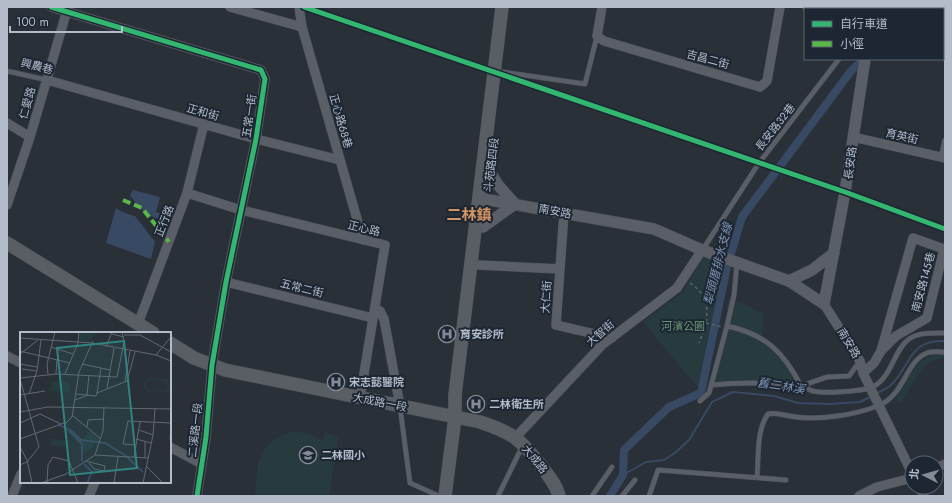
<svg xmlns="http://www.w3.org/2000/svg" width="952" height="503" font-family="Jost,'Noto Sans TC',sans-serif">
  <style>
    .green { fill: #273a3e }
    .water { fill: #384963 }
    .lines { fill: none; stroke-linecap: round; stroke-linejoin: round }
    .stream { stroke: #384963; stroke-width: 2 }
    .canal { stroke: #384963; stroke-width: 8 }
    .service-casing { stroke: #484c53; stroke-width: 5.5 }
    .minor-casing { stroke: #484c53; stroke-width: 10 }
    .tertiary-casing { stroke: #484c53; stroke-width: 12 }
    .secondary-casing { stroke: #484c53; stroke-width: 14 }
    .path { stroke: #5d636a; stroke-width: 1.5; stroke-dasharray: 3 3; stroke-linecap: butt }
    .service { stroke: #5a5e66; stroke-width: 4.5 }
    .minor { stroke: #5a5e66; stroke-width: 9 }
    .tertiary { stroke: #5a5e66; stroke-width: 11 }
    .secondary { stroke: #595d64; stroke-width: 13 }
    .quiet { stroke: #58b947; stroke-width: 4; stroke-dasharray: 8 4; stroke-linecap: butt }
    .cycleway-casing { stroke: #1d2633; stroke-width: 8 }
    .cycleway { stroke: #33b770; stroke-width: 5 }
    .labels { text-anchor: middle; stroke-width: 4; stroke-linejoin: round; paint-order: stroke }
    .street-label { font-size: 11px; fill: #b4bcc9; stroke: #1d2633 }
    .park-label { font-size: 11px; fill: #6b9a76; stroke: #1d2633 }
    .poi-label { font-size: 11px; font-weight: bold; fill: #b4bcc9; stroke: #1d2633; text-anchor: start }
    .water-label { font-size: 12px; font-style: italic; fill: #7c92b1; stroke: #1d2633 }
    .district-label { font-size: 15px; font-weight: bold; fill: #d59563; stroke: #1d2633 }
    .inset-river { fill: none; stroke: #384963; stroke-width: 2 }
    .inset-road { fill: none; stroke: #616872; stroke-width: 1 }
    .view { fill: #308480; fill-opacity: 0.15; stroke: #308480; stroke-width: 2 }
    .inset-edge { fill: none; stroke: #b4bcc9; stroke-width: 2 }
  </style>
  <rect width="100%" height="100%" fill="#2a3038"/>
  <path class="green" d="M704,256l19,9 -24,124 -56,-67 40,-30z
    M729,297l35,17 -2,22c20,12 32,29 42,51l-78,-4 -15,6z
    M934,355h11v3c-23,0 -33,28 -44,45l-5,-4c10,-15 19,-40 38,-44z
    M290,432c13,0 24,1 33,10l2,-10 13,5 -9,59h-74c4,-35 -1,-49 35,-64z"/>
  <path class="water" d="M133,190l27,7 -4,15 4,1 -2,6c-13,-4 -21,-13 -28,-24z
    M116,208c4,3 14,7 19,8l20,26 -4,17 -45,-16z"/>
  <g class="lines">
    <path class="stream" d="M876,394c4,-3 10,-5 14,-8 21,-19 18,-47 55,-45
      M623,475l23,-13 18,-2 12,-8 13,-12 23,-38 21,-10 41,4 24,7 32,1 30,-2 12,-6"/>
    <path class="canal" d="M916,9l2,-2
      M610,496l13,-21 1,-25 45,-43 32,-14 26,-126 15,-50 109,-146 13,-12"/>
    <defs>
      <path id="service" d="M7,71l40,9
        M503,72l82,12 12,-48
        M941,157l4,-17
        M703,249l56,-86 80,-104
        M737,262l-3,33 -7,31c38,8 57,26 74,60l26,-9 22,-1 11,-15
        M711,385c30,-3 58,-3 88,1 5,0 9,4 14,5 9,3 48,0 57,-3 22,-8 23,-38 39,-49 10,-7 25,-6 36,-6
        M700,401l9,-8 18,-67
        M400,407l10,76 29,13
        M757,477c2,-20 -1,-47 11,-63 10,-2 18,2 28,3 25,3 58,-2 82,-11 27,-11 27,-44 49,-53 5,-2 13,-1 18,-1
        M498,496l24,-49
        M592,496l20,-29
        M622,496l13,-16
        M649,496l9,-26 128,10"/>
      <path id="minor" d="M51,7l210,63 4,9 -9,60 -30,143 -14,83 -6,72 -9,59
        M230,7l72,20
        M299,7l3,20 61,213
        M602,7l-5,29 7,5 156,46 7,-6 13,-74
        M807,7l6,2
        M47,80l209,59 84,21
        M7,123l23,14
        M853,137l92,21
        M187,193l54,17 144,35 -25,153
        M7,205l23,-68 38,-130
        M564,213l-8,112 56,13
        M478,265l82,4
        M226,282l147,36
        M824,304l36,57 3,12 49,100
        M375,308l5,3 4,8 16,87
        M138,324l49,-131 17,-69
        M7,356l14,7
        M863,373l11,-10 7,-12 32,-113 31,11 -17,69 -31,18 -15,15
        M515,438l87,-93 75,-57 25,-38
        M170,447l32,17
        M936,468l9,-4
        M919,487l5,9
        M12,496l9,-22
        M89,496l6,-14
        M859,496l18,-9 35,-9"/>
      <path id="tertiary" d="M870,9l1,-2
        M478,198l176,31 48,21 87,31 35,23 21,-112 20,-133
        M483,227l32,-23 -17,-19 -8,-13
        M789,281l23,-11 22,-17"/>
      <path id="secondary" d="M7,243l146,90
        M170,343l24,15 31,12 255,52c34,11 41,18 62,45 7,10 14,17 17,29
        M445,496l10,-79v-22l47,-388"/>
    </defs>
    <use href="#service" class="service-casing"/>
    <use href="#minor" class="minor-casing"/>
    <use href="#tertiary" class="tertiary-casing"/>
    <use href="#secondary" class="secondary-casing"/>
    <path class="path" d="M690,283c24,16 18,37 9,60
      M706,323l16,4"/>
    <use href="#service" class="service"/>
    <use href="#minor" class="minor"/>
    <use href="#tertiary" class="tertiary"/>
    <use href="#secondary" class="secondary"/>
    <path class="quiet" d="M123,200l19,8 27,34"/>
    <defs>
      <path id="cycleway" d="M51,7l210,63 4,9 -9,60 -30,143 -14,83 -6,72 -9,59
        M304,7l541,185 100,37"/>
    </defs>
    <use href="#cycleway" class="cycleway-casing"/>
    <use href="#cycleway" class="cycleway"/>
  </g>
  <defs>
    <symbol id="hospital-ring" viewBox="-11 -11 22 22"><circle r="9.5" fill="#1d2633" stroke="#848b96" stroke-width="1.5"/><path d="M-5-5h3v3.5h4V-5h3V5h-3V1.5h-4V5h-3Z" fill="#848b96"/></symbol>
    <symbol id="school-ring" viewBox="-11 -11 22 22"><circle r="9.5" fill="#1d2633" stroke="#848b96" stroke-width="1.5"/><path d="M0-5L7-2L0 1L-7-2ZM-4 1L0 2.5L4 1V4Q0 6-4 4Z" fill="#848b96"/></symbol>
  </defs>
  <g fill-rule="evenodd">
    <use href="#hospital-ring" x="437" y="324" width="20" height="20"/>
    <use href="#hospital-ring" x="326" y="372" width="20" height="20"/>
    <use href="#hospital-ring" x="466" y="394" width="20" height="20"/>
    <use href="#school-ring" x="298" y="445" width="20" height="20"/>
  </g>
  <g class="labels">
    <g class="street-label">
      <text transform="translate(708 59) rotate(15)" y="4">吉昌二街</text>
      <text transform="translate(37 66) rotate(14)" y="4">興農巷</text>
      <text transform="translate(27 103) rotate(-74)" y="4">仁愛路</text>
      <text transform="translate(203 112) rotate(16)" y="4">正和街</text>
      <text transform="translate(249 116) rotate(-82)" y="4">五常一街</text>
      <text transform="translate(341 121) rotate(74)" y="4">正心路68巷</text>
      <text transform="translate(775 127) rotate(-52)" y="4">長安路32巷</text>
      <text transform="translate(902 136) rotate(13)" y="4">育英街</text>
      <text transform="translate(850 163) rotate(-82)" y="4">長安路</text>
      <text transform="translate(491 165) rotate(-83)" y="4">斗苑路四段</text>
      <text transform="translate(555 211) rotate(10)" y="4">南安路</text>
      <text transform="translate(164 221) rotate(-69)" y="4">正行路</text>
      <text transform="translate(364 228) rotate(13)" y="4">正心路</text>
      <text transform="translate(923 282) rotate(-75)" y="4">南安路145巷</text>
      <text transform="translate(302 288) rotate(14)" y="4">五常二街</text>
      <text transform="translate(546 297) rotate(-86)" y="4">大仁街</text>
      <text transform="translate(600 333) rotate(-41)" y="4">大智街</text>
      <text transform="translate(849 343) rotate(59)" y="4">南安路</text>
      <text transform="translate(380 402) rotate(11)" y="4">大成路一段</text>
      <text transform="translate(195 430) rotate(-84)" y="4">二溪路一段</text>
      <text transform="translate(535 459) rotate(51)" y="4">大成路</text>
    </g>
    <g class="park-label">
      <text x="683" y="330">河濱公園</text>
    </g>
    <g class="poi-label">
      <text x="460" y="338">育安診所</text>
      <text x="349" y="386">宋志懿醫院</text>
      <text x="489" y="408">二林衛生所</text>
      <text x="321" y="459">二林國小</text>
    </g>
    <g class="water-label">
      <text transform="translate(718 264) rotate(-76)" y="4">犁頭厝排水支線</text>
      <text transform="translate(781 386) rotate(9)" y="4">舊二林溪</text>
    </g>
    <g class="district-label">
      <text x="469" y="220">二林鎮</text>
    </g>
  </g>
  <g transform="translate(20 332)">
    <rect width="151" height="151" fill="#2a3038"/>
    <path d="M60,0h12l4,1 -6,9h-10zM128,46l19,1 3,9 -4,4 -20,-1 -3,-6zM129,48l16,1 3,6 -3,4 -17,-1 -3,-5zM32,50h15l3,4v6l-21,-1zM70,99l9,7v3l-17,-1zM30,106l17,3 -1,5 -3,2 -12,-2zM62,109l12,1 -1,5 -10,7z" fill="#273a3e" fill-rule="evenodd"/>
    <path class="inset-river" d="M39,93l13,6 9,9 24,3 21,13 17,16M49,99l13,13v17M64,132l8,8 -5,11"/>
    <path class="inset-road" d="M92,2l12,3M104,3h16l31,17M0,6l72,5 64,12 15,6M31,15l22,7M86,15l6,-15M0,19l50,12M0,22l18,-14M136,23l15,-18M0,32l17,3M62,32l28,6M2,37l15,2M28,42l-1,-10 8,-32M36,42l1,-15M45,42l13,-31 1,-11M0,46l36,-4 61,3 7,-35 -2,-10M0,47l19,68 -12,15 -7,3M105,49l5,-30M87,56l7,-40M77,61l4,-25M9,62l8,-23 4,-31M56,62l20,2 1,-3 30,-12 8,-29M0,63l25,-4M67,63l2,-20M55,68l13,-5M0,80l28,-5 123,2M53,84l27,22M0,91l20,-9 21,10M67,95l1,-7 15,-1M119,98l14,5M0,107l47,-17 5,-5 7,-45 14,-31M116,107l15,4M150,107l1,-12M115,113l-12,-1 5,-23 43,2M0,115l7,13 5,23M75,123l53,3M114,125l6,-35M125,126v-17M66,129l19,5 -1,5 -10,-2 -5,-6M126,134l17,17M21,151l25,-9 29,-19 8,-24 1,-24M27,151l1,-18 5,-8 16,4 9,22M94,151l4,-26M123,151l10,-48 2,-26"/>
    <path class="view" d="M104,9l13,127 -67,7 -13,-127z"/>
    <rect width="151" height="151" class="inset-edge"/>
  </g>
  <rect width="952" height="503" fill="none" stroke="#b4bcc9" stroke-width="16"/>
  <rect x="804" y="8" width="140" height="52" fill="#1d2633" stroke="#59626f"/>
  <rect x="812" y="21" width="20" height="6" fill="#33b770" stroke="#59626f"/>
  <text x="840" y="28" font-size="12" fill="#b4bcc9">自行車道</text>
  <rect x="812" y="41" width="20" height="6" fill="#58b947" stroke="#59626f"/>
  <text x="840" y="48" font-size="12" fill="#b4bcc9">小徑</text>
  <g transform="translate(924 475) rotate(276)"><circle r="19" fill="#1d2633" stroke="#59626f"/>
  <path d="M0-3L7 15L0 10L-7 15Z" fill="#848b96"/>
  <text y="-6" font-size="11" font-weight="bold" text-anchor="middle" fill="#b4bcc9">北</text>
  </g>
  <path d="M10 26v6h112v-6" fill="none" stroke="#b4bcc9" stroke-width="2"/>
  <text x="16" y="26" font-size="12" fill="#b4bcc9" stroke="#1d2633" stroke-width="3" paint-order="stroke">100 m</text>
</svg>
